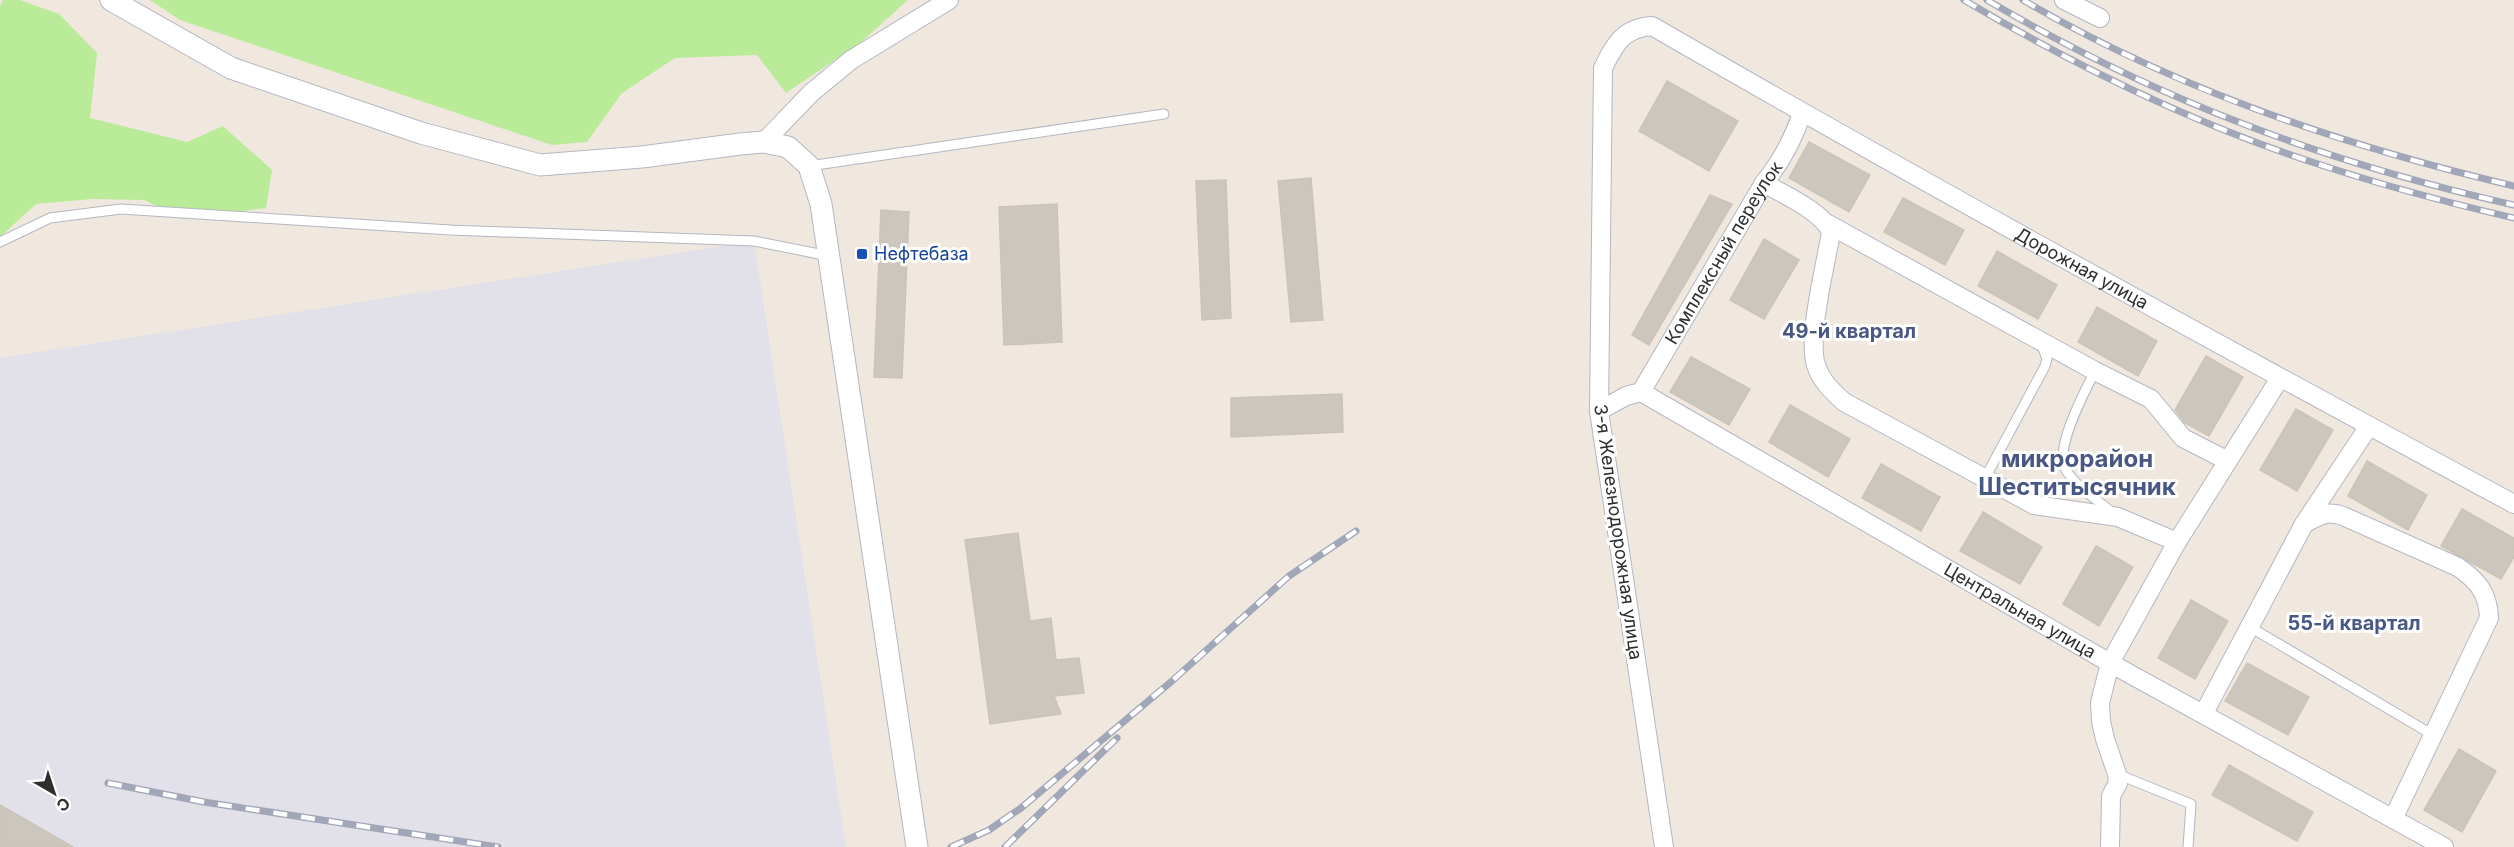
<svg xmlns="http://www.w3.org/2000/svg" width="2514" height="847" font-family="Inter,sans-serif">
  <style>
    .industrial { fill: #e2e0e8 }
    .green { fill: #b9eb98 }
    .building { fill: #cbc6be; stroke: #ccc4b8; stroke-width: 1.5 }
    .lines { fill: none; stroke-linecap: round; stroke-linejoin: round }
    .service-casing { stroke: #b3b7c2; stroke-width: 11 }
    .minor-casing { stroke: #b3b7c2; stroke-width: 20 }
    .tertiary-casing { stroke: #b3b7c2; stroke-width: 23 }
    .service { stroke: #fff; stroke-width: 9 }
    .minor { stroke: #fff; stroke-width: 18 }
    .tertiary { stroke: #fff; stroke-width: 21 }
    .rail-casing { stroke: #a1a6b9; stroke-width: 7 }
    .rail { stroke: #fff; stroke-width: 4.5; stroke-dasharray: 14; stroke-linecap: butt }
    .transit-dot { fill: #1a4fb4; stroke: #fff; stroke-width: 2 }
    .labels { text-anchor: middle; stroke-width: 6; stroke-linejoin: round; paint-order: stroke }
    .transit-label { font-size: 18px; fill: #164399; stroke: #fff; text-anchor: start }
    .street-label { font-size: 18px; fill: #2e2e2e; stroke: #fff }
    .neighbourhood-label { font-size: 20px; font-weight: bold; fill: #495784; stroke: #fff }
    .district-label { font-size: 24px; font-weight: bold; fill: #495784; stroke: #fff }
  </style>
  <rect width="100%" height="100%" fill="#f0e8df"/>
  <path class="industrial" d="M754,241l92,606h-846v-489z"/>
  <path class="green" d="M3,0h17l39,14 38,39 -7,65 97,24 36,-16 49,44 -6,38 -83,11 -39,-19 -52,-1 -56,5 -36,33v-231z
    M150,0h758l-48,43 -74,50 -29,-38 -82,3 -53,35 -35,49 -35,3 -372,-125z"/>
  <path class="building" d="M1667,81l71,40 -29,50 -70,-40z
    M1809,142l61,33 -21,37 -60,-34z
    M1311,178l12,142 -32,2 -13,-141z
    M1226,180l5,138 -29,2 -6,-139z
    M1710,195l22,9 -83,141 -17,-10z
    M1903,198l61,32 -19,35 -61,-33z
    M1057,204l5,138 -58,3 -5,-138z
    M881,210l28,2 -7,166 -28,-1z
    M1764,239l35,21 -35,59 -34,-19z
    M1997,251l60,34 -19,34 -60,-33z
    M2097,307l60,34 -19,35 -60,-34z
    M2206,356l37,21 -34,59 -24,-13 -10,-13z
    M1691,357l59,32 -21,36 -59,-33z
    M1342,394l1,38 -112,5v-39z
    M1790,405l60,34 -22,38 -59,-35z
    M2296,409l37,21 -36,61 -37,-21z
    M2367,461l60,34 -19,35 -60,-34z
    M1881,464l59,33 -19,34 -59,-33z
    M2462,509l52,29v19l-13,22 -60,-33z
    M1983,512l59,35 -22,37 -60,-33z
    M1018,533l12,88 21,-3 5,42 23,-2 5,35 -30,3 7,18 -71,10 -25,-184z
    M2096,546l37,21 -34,59 -36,-22z
    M2191,600l37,21 -33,58 -37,-21z
    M2247,663l62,34 -21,38 -63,-34z
    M2459,749l37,22 -34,61 -38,-22z
    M2229,765l84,47 -16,29 -85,-46z
    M0,805l73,42h-73z"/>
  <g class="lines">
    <defs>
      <path id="service" d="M809,166l355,-52
        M0,242l50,-24 71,-9 329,21 304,11 75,15
        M2095,371c-10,20 -42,79 -29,99 10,17 33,31 48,44
        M1985,478l60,-112 2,-7 -6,-16
        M2250,627l183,108
        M2117,774l74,30 -3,43"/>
      <g id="minor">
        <path d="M2064,0l36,18"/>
        <path d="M764,142l47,-49 40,-33 98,-60"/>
        <path d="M1764,183c20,12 58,28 67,49 -5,32 -24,104 -15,133 5,16 16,26 28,37l190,103 84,12 59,25"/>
        <path d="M1828,224l267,147 56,28 32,39 45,23"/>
        <path id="s1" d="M1641,392l123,-209c18,-22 29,-43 38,-70"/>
        <path id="s2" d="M1599,411l27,-15 15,-4 469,271 334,184"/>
        <path d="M2304,524c14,-8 23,-14 39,-8l115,51c20,14 30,26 31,51l-96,201"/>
        <path d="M2204,713l100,-189 65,-98"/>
        <path id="s3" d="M1664,847l-65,-436 4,-343c12,-24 20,-40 49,-42 284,164 572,322 862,478"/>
        <path d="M2110,847l1,-51 7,-13 -1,-9 -12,-35 -4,-18 -1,-18 10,-40 67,-121 103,-164"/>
      </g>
      <path id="tertiary" d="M111,0l120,68 190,65 119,32 102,-8 98,-13 24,-2 24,5 21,19 12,38 96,643"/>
    </defs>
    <use href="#service" class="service-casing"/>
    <use href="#minor" class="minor-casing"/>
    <use href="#tertiary" class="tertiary-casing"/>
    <use href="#service" class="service"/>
    <use href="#minor" class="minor"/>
    <use href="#tertiary" class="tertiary"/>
    <defs>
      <path id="rail" d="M1964,0c113,67 232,125 357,165 64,21 128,38 193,53
        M1987,0c168,99 337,162 527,205
        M2023,0c151,89 321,146 491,186
        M108,783l96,19 294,45
        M951,847l38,-17 32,-22 151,-127 117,-105 67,-45
        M1005,847l112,-109"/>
    </defs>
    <use href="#rail" class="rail-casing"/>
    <use href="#rail" class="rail"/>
  </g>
  <rect class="transit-dot" x="856" y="248" width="12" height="12" rx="3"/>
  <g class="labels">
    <g class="transit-label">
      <text x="874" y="260">Нефтебаза</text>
    </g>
    <g class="street-label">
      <text dy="6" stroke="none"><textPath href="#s1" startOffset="162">Комплексный переулок</textPath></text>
      <text dy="6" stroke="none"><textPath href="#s3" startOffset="1346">Дорожная улица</textPath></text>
      <text transform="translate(1618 532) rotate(82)" y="6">3-я Железнодорожная улица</text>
      <text dy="6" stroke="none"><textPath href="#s2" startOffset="484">Центральная улица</textPath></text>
    </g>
    <g class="neighbourhood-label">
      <text x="1849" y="338">49-й квартал</text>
      <text x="2354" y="630">55-й квартал</text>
    </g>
    <g class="district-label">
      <text x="2077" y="467">микрорайон<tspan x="2077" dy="28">Шеститысячник</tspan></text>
    </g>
  </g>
  <g transform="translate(54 793) rotate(141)" stroke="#ffffff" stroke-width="4.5" paint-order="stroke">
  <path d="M0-4.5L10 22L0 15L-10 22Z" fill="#2e2e2e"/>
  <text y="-9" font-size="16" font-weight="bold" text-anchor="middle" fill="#2e2e2e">С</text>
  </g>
</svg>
